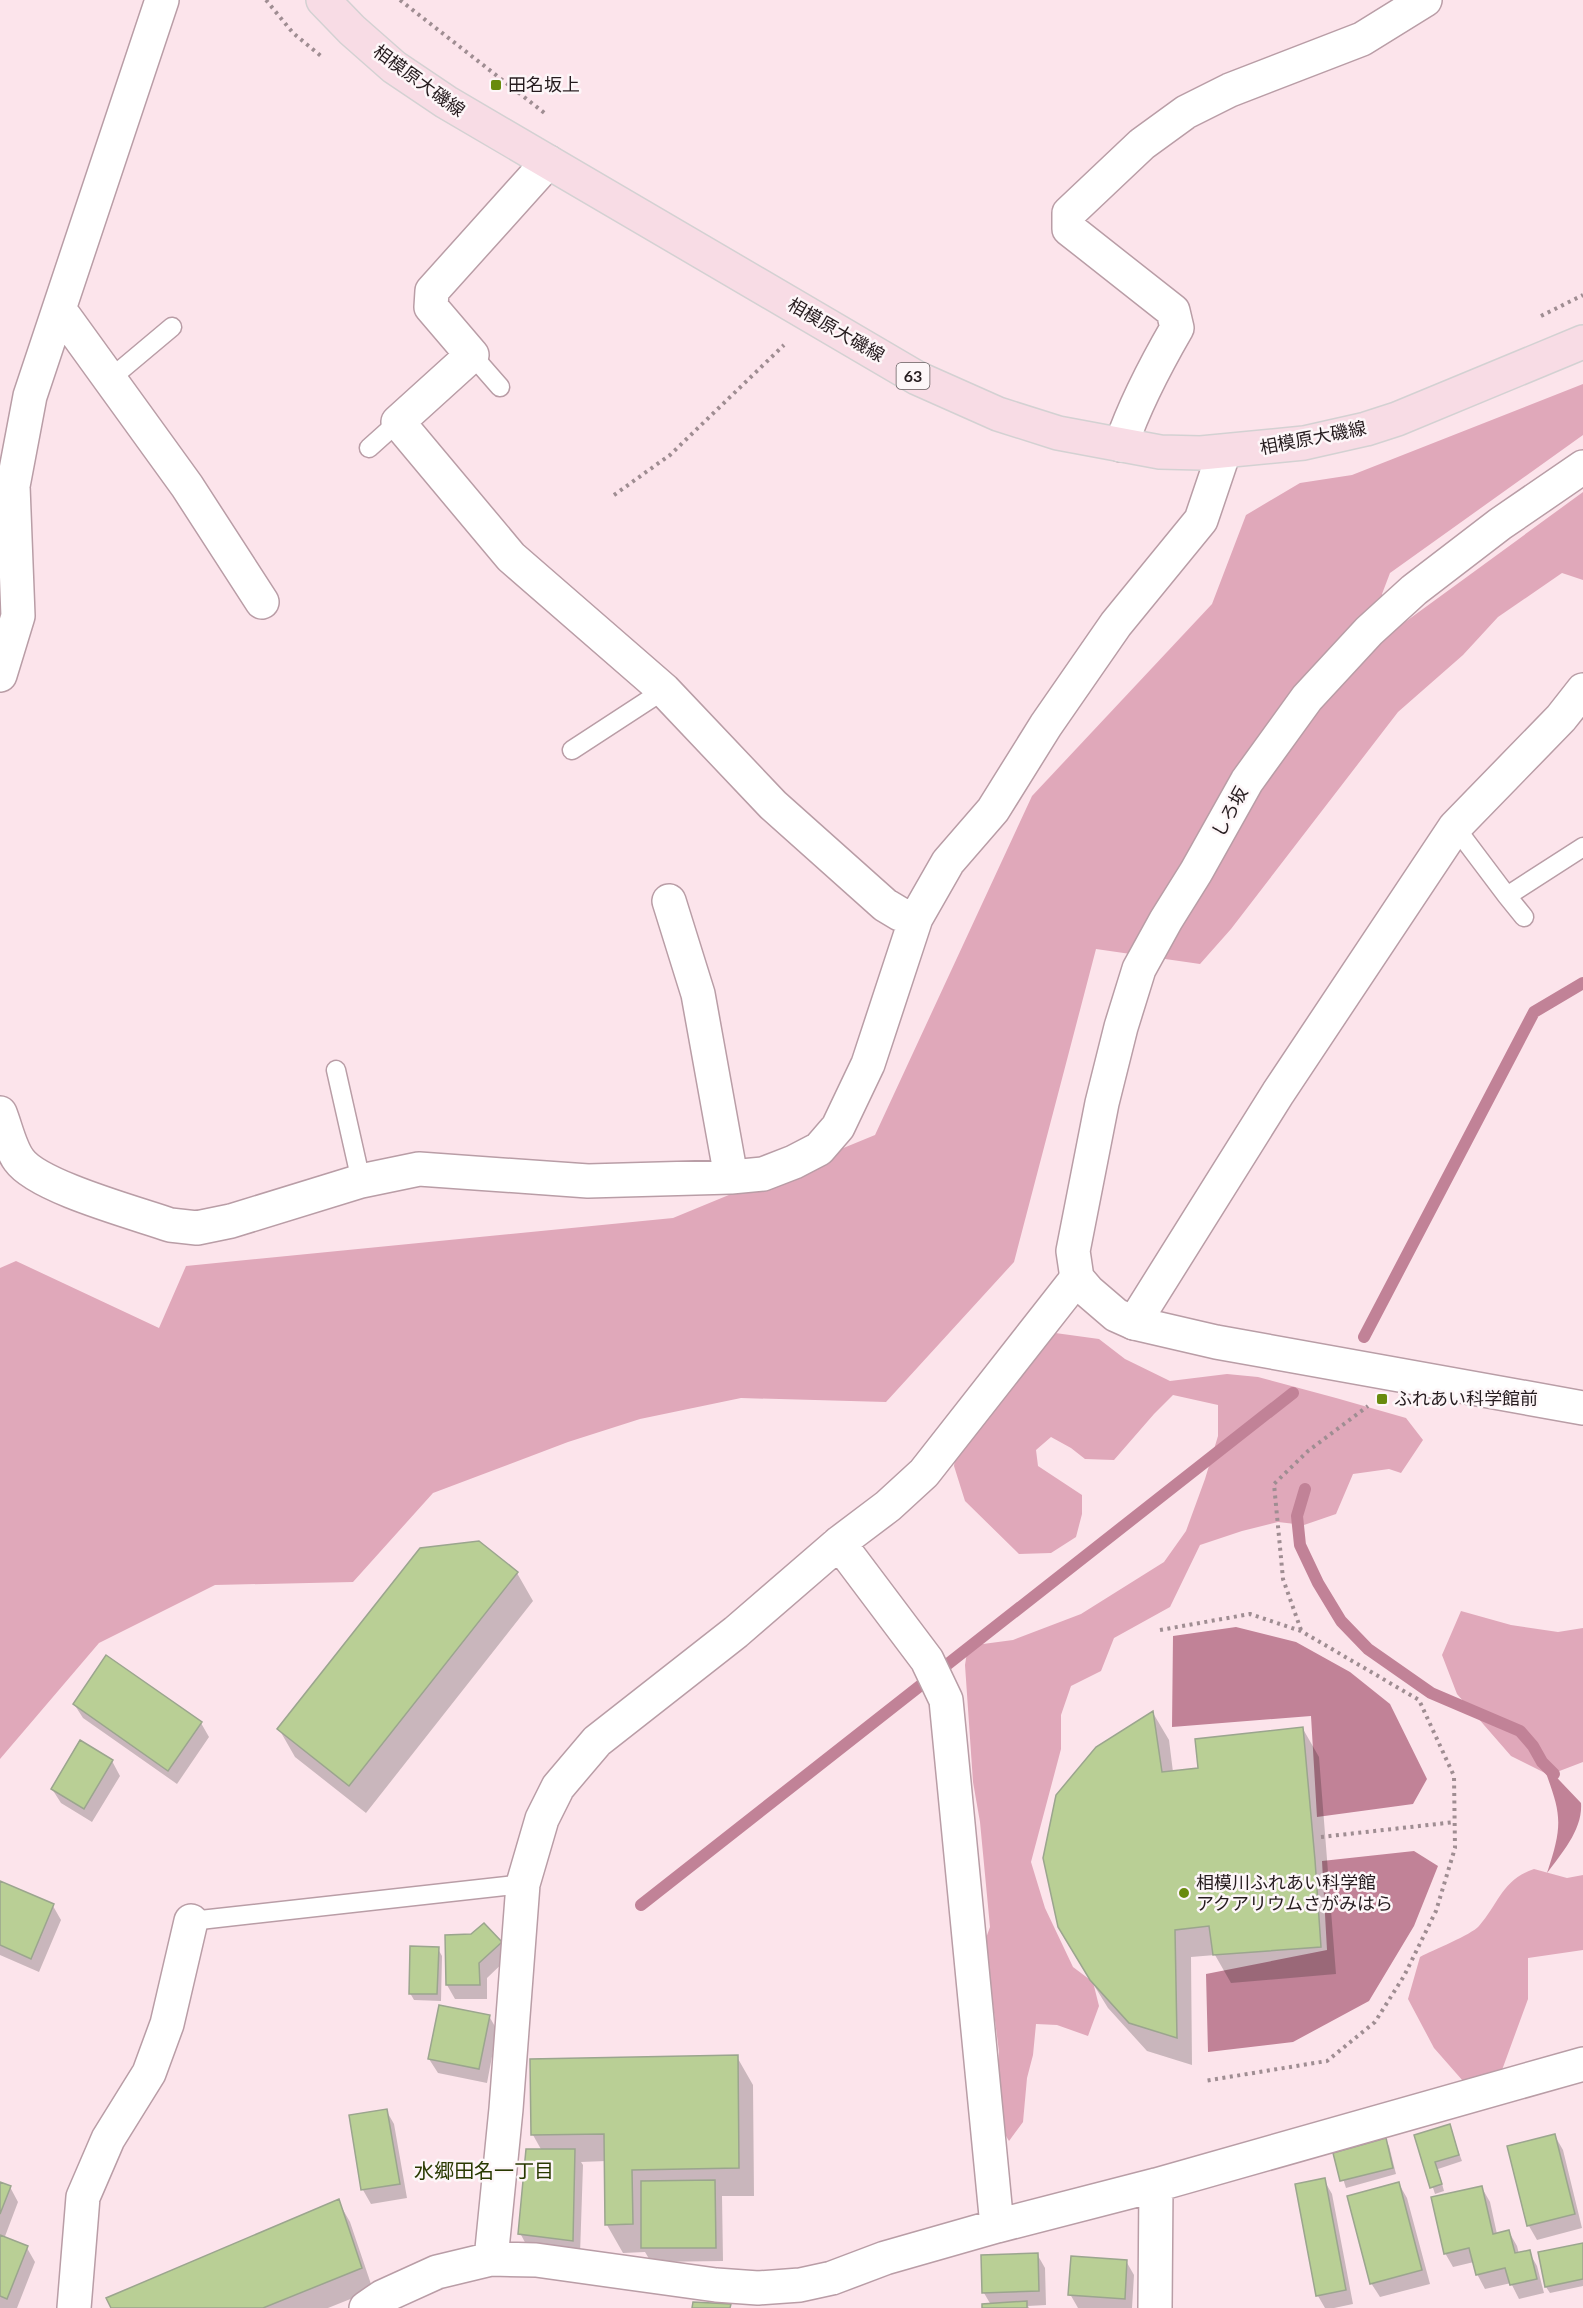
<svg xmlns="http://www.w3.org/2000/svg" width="1583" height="2308" font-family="Lato,'Noto Sans JP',sans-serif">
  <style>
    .green { fill: #e0a8ba }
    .water { fill: #c18297 }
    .shadow { fill: #0003 }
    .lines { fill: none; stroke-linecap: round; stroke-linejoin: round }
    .stream { stroke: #c18297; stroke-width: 12 }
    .building { fill: #b9cf95; stroke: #9ba58e; stroke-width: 1.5 }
    .service-casing { stroke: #b99da6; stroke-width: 21 }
    .minor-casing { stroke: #b99da6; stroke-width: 36 }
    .tertiary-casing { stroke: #b99da6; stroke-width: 36 }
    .primary-casing { stroke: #d3d1d2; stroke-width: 36 }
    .path { stroke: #9f8d92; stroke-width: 4; stroke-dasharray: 3 4.5; stroke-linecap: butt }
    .service { stroke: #fff; stroke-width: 18 }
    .minor { stroke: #fff; stroke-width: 33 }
    .tertiary { stroke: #fff; stroke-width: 33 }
    .primary { stroke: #f8dce5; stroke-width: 33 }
    .poi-dot { fill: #698a0d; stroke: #fdf6f8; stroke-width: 2 }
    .labels { text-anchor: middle; stroke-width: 5; stroke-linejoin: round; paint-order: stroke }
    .shield { fill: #fdf6f8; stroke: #665d5f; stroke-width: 1.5 }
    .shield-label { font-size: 16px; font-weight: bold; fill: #251b1e }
    .street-label { font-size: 18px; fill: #251b1e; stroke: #fdf6f8 }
    .poi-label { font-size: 18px; fill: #251b1e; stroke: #fdf6f8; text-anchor: start }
    .neighbourhood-label { font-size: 20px; fill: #293900; stroke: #fdf6f8 }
  </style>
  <rect width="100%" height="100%" fill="#fce4eb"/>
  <path class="green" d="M1583,384v51l-193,138 -8,21 7,27 12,4 182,-133v88l-21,-7 -64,44 -35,38 -65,57 -167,217 -31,35 -104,-15 -82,313 -128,140 -145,-4 -101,21 -72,23 -135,51 -80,89 -138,3 -116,58 -99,116v-491l16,-7 143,67 27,-62 487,-48 202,-83 157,-339 180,-192 34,-89 54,-32 52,-8z
    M1048,1332l51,7 26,20 45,22 57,-7 31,3 78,21 70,20 17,22 -22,33 -12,-4 -36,5 -17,40 -32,11 -26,-3 -36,9 -42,14 -30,62 -56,31 -13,33 -30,15 -10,29v34l-30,113 14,46 28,59 20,15 6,24 -11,30 -31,-11 -21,-1 -3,31 -6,23 -4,44 -14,19 -13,-22 3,-67 -14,-111 5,-14 -10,-105 -7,-40 -8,-117 3,-19 45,-6 68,-26 83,-52 22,-31 19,-52 13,-43v-31l-45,-10 -19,19 -40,46 -29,-1 -14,-11 -20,-11 -15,13 2,16 44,29v19l-6,23 -25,16 -32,1 -54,-53 -11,-35 3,-26z
    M1461,1611l50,14 47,7 25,-4v134l-34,13 -38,-19 -54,-62 -15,-39z
    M1534,1869l33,9 16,-3v75l-55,8v41l-26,71 -39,11 -29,-33 -26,-49 12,-42c13,-7 51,-22 59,-31 20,-23 23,-46 55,-57z"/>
  <path class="water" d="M1236,1627l60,15 54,30 40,32 37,75 -14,25 -96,13 -6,-101 -139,11 1,-91z
    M1542,1762l39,41c2,26 -19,50 -34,70 18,-53 13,-61 -5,-111z
    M1414,1851l24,15 -24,60 -45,75 -76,41 -85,10 -2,-78 121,-24 -5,-89z"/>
  <path class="shadow" d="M517,1573l16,28 -167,212 -71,-56 -16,-28z
    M74,1704l127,19 8,14 -32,47 -94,-66z
    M1153,1713l16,27 4,32 27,-3 103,-40 16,28 17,217 -105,9 -16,-28 -24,2 1,108 -45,-14 -39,-43 -32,-52z
    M112,1761l8,15 -28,46 -31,-19 -9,-14z
    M0,1883l53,23 8,14 -22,52 -39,-17z
    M447,1936l54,7 8,14 -22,21v21h-32l-8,-14z
    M438,1949l4,7 -1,45 -27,-1 -4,-7z
    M489,2016l8,14 -10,53 -49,-10 -9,-14z
    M737,2057l16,28 1,111h-32l1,65 -72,1 -6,-10 -22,1 -16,-28 -1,-64 -25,1 2,3 -3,90 -52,-7 -8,-15 22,-82 -9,-16z
    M386,2110l8,14 13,74 -36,6 -8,-14 -12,-74z
    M1449,2126l13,35 -24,8 6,22 -9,3 -19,-58z
    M1555,2136l8,14 19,78 -45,12 -8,-14 -20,-79z
    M1385,2140l4,6 7,28 -50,14 -11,-34z
    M1324,2180l8,14 21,110 -19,4h-9l-7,-12z
    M0,2184l10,3 8,15 -14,37 23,9 8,14 -18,46h-17z
    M1399,2184l8,14 23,86 -50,13 -9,-14z
    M1482,2188l8,14 7,32 12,-2 8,14 2,8 10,-2 8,14 7,27 -25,6 -8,-16 -26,6 -8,-15 -3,-12 -21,5 -8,-14z
    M338,2201l12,21 23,68 -45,18h-216z
    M1583,2244v42l-33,7 -4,-6z
    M1037,2254l8,14 1,37 -18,1 1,2h-45l7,-3 -7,-12 -1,-37z
    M1126,2261l8,14 -2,33h-54l-8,-14z"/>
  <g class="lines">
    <path class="stream" d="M1364,1337l170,-325 49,-29
      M1305,1489l-8,27 3,29 18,38 23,38 27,28 63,44 89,38 13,15 9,16 12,12
      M641,1905l652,-512"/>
  </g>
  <path class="building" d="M479,1541l39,31 -169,214 -72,-57 143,-181z
    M106,1655l96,67 -34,49 -95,-67z
    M1153,1711l9,61 36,-4 -3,-29 108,-12 12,133 6,87 -108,8 -4,-29 -34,4 2,108 -48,-15 -39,-43 -32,-53 -15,-69 13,-63 40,-48z
    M80,1740l33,20 -29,49 -33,-20z
    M0,1881l54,23 -23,55 -31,-14z
    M484,1923l18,19 -23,21 1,22h-34l-1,-50 26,-1z
    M410,1946l29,1 -2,47h-28z
    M439,2005l51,10 -11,54 -51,-10z
    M738,2055l1,113 -107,2 1,54 -28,1 -1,-91 -73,1 -1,-76z
    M387,2109l13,75 -39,6 -12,-75z
    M1450,2124l9,31 -24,7 7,22 -12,4 -16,-53z
    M1555,2134l20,80 -48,12 -20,-80z
    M1386,2138l7,30 -53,13 -7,-28z
    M526,2149h49l-2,92 -55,-7z
    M1325,2178l21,112 -30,6 -21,-112z
    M715,2180l1,68h-75v-67z
    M0,2182l11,4 -11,28z
    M1399,2182l23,88 -52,14 -23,-88z
    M1482,2186l11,48 16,-4 6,23 15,-3 7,29 -27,6 -5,-17 -29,7 -7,-27 -25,6 -13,-57z
    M339,2199l23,69 -99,40h-152l-5,-10z
    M0,2235l28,11 -21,53 -7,-3z
    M1583,2243v36l-38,8 -7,-35z
    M1038,2253l1,38 -57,2 -1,-38z
    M1071,2256l56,4 -2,39 -57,-4z
    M1027,2301v7h-45v-4z
    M693,2302l38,2 -1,4h-38z"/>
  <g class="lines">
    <defs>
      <path id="service" d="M472,355l28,32
        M110,379l62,-52
        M369,448l29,-26
        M572,750l92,-60
        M1455,827l52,69 76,-49
        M1507,896l17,21
        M336,1070l25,111
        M191,1921l332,-37"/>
      <path id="minor" d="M548,162l-116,129 -1,16 41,48 -74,67 113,135 153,133 109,115 112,100 15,9 16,4 32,-56 45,-52 53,-85 70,-101 85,-104 23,-68
        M59,309l128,177 75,116
        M1121,445c14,-41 34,-79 56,-117l-4,-17 -104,-82v-16l73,-69 44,-32 44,-22 132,-51 63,-39
        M0,486h13l17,-90 132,-396
        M0,675l18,-59 -5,-130
        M669,901l29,93 33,183
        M0,1113c6,15 10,35 19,47 19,27 117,53 151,65l27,3 34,-7 130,-40 58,-12 169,12 143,-4 32,-3 31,-12 25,-13 19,-22 30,-63 48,-146
        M1134,1323l144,-230 177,-266 106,-109 22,-28
        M839,1543l88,117 19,40 51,526
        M491,2259l15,-150 17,-225 19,-65 16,-32 39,-46 139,-109 103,-89 49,-37 36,-33 153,-195
        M74,2308l9,-111 25,-58 41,-66 18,-49 24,-103
        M366,2308l16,-11 55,-25 54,-13 45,1 180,25 42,3 42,-3 32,-7 53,-20 112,-32 159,-41 427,-121
        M1155,2308l1,-123"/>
      <path id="tertiary" d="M1583,467l-83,57 -86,66 -45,41 -62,67 -60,83 -51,91 -30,48 -27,49 -18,58 -19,76 -29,148 4,27 11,13 28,24 18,8 82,19 367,66"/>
      <path id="primary" d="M323,0l29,30 42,37 52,35 471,276 81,36 60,19 102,19 41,1 103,-10 62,-14 31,-10 186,-77"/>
    </defs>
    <use href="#service" class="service-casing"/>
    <use href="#minor" class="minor-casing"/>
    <use href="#tertiary" class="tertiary-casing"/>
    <use href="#primary" class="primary-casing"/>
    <path class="path" d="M266,0l27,33 28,23
      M400,0l147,115
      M1541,316l42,-21
      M614,495l56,-40 114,-110
      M1160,1630l90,-16 51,17 118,69 35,76 1,72 -19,63 -32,65 -29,46 -48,39 -123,20
      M1301,1630l-18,-51 -9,-95 34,-33 60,-45
      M1321,1837l134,-15"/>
    <use href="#service" class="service"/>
    <use href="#minor" class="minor"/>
    <use href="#tertiary" class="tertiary"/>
    <use href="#primary" class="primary"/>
  </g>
  <g class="poi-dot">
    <rect x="490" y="79" width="12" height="12" rx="3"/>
    <rect x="1376" y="1393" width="12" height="12" rx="3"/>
    <circle cx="1184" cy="1893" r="6"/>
  </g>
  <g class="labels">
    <rect class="shield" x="896.5" y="363" width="33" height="26" rx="4.5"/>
    <g class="shield-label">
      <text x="913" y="382">63</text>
    </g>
    <g class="street-label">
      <text transform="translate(419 81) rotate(36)" y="6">相模原大磯線</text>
      <text transform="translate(836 330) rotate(30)" y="6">相模原大磯線</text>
      <text transform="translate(1313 438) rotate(-11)" y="6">相模原大磯線</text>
      <text transform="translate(1230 812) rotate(-61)" y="6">しろ坂</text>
    </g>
    <g class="poi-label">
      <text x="508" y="91">田名坂上</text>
      <text x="1394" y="1405">ふれあい科学館前</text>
      <text x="1196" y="1889">相模川ふれあい科学館<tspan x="1196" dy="21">アクアリウムさがみはら</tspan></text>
    </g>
    <g class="neighbourhood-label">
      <text x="484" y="2178">水郷田名一丁目</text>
    </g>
  </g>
</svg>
